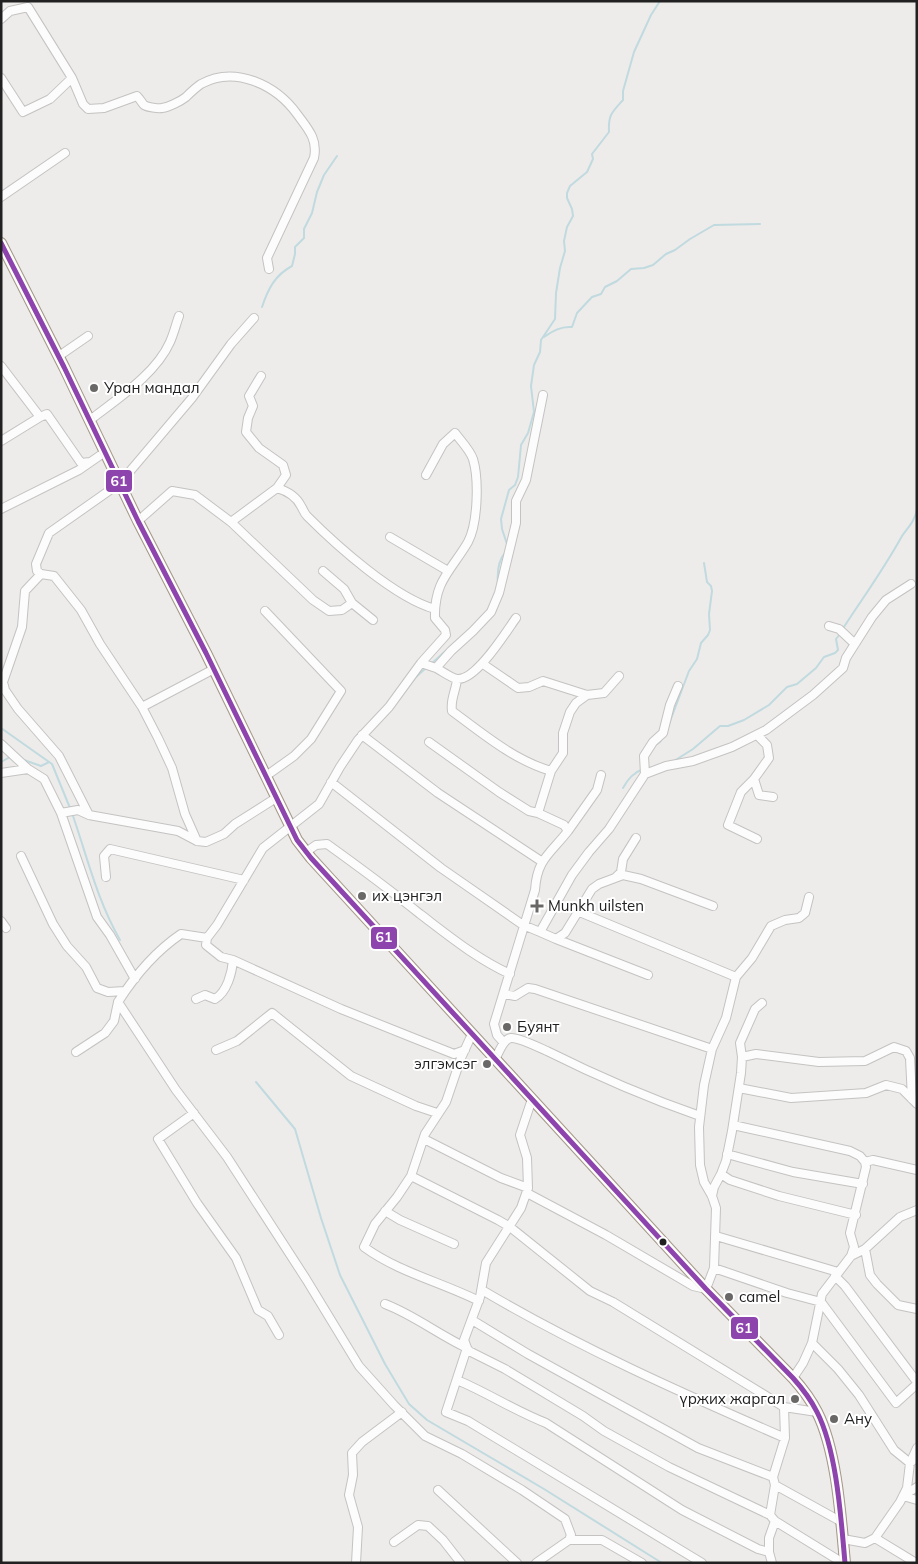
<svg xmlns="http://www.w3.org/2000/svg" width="918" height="1564" font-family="Mulish,sans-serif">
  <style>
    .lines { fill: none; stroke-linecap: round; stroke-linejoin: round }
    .stream { stroke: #c0dadf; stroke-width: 2 }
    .minor-casing { stroke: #c4c3c2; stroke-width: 10 }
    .major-casing { stroke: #a39888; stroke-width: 12 }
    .minor { stroke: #fcfcfc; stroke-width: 8 }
    .major { stroke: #f1ece7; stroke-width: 10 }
    .bus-1-casing { stroke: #fff; stroke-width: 9 }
    .bus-1 { stroke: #8e44ad; stroke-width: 5 }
    .poi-dot { fill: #696867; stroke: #fff; stroke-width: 2 }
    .bus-dot { fill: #212121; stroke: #fff; stroke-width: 2 }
    .labels { text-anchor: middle; stroke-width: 4; stroke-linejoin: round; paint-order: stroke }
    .poi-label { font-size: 15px; fill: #212121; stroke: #fff; text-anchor: start }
    .line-badge { stroke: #fff; stroke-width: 2 }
    .badge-label { font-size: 14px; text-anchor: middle; font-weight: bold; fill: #fff }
  </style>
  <rect width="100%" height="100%" fill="#eeecea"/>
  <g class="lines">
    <path class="stream" d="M262,307c6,-18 13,-32 30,-41l3,-12v-7l9,-9v-9l8,-16 5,-21 7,-17 13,-19
      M544,337c9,-6 17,-11 28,-10l5,-14 15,-16 9,-3 4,-7 12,-6 14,-12 13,-1 9,-3 13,-11 9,-4 15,-11 24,-14 46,-1
      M507,544l-5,-15 -1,-10 8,-29 6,-5 3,-8 3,-32 7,-12 6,-21 -3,-26 3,-21 6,-13 1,-12 14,-21 1,-26 4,-25 5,-17 -1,-10 3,-14 6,-11 -1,-7 -5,-11v-5l3,-7 17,-14 6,-13 -1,-5 17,-22c-1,-17 3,-20 14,-32v-9l11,-39 17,-37 9,-14
      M498,584c-1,-11 0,-23 7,-31
      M842,630c20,-31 42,-61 60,-94 7,-10 12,-14 15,-26
      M431,664l39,-35
      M396,703l20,-26 11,-10
      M669,724l20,-53 8,-12 4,-16 7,-8 2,-5 -1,-16 3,-23 -1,-5 -4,-4 -3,-19
      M1,728l51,36 18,44
      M654,746l6,-4 3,-5
      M24,760l17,6 8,-4
      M674,761l19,-12 27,-23h8l16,-6 25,-15 18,-18 10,-3 19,-16 8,-11 11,-4 3,-3 -2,-11 4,-5
      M1,762l9,-5
      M623,788c5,-9 10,-15 20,-19
      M72,813c15,43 25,87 48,127
      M256,1082l39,47 26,89 19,57 45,89 24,40 18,16 117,69 118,74"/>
    <defs>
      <path id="minor" d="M1,19l9,-8 18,-4 44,71 -22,21 -27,13 -22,-34
        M72,78l11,26 5,5 16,-1 33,-12c3,3 5,7 7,9 3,2 15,4 18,3 7,-1 19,-7 24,-11 5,-5 9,-9 15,-13 34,-19 75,1 96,30 11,15 21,25 17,44l-47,100 2,11
        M1,197l64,-44
        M59,356l29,-20
        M1,366l39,51 7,-3 34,49 9,-1
        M90,420c27,-21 66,-46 80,-78 4,-9 6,-18 9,-26
        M1,441l39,-24
        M426,475l17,-31 12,-11c6,8 15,17 18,26 6,20 5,64 -5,83 -17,29 -34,39 -33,76l10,12 1,5 -25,28 -32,44 -31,33 -18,27 -21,37 -56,44 -46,77 -10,13 -26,-4c-25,17 -47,43 -63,68l58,88 51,67 79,122 53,87 35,39 31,31 37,18 60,36 43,29 6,16 -2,5 -33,23
        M277,488c10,3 19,8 24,18 2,3 3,7 6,10 30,30 88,82 128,93
        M1,509l78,-39 26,-18
        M138,521l34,-30 23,4 36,27 82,78 16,11 13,-1 10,-7
        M231,522l46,-34 9,-13 -3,-10 -24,-17 -13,-16 2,-14 5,-12 -4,-10 12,-20
        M390,537l58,34
        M323,571l21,18 8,14 21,17
        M41,574l-4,-3 -1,-7 13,-31 71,-50 72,-85 39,-54 23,-26
        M265,611l76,80 -30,48 -17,17 -28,20
        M829,626l10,3 16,15
        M421,663l15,5 15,-17 22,-20 18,-19 8,-19 17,-70v-22l10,-21 17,-85
        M483,664l35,24 11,-1 14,-6 44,14 17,-2 15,-17
        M436,668c6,3 15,10 21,11 19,2 49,-47 59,-61
        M457,679c-1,12 -7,20 -5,32 31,23 62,49 99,60
        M142,707l72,-38
        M362,735l76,58 103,68
        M757,735l10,10 2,13 -15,21 5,16 14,2
        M429,742l70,50 30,19 9,2
        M1,744l27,25
        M1,773l27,-4 16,10 17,34 17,-3 11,5
        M645,774l-1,-18 9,-14 10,-9 7,-28 8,-19
        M754,779l-13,13 -13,33 29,14
        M331,782l110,86 82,57 17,7 32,-57 17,-23 20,-23 36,-55 21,-8 27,-5 39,-14 34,-17 47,-35 30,-27 3,-10 26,-41 14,-17 25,-16
        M61,813l36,104 13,18 25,44
        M568,831l29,-41 4,-15
        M197,841l-12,-27 -13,-46 -14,-30 -16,-31 -42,-63 -19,-34 -27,-34 -13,-2 -16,17 -3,36 -19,55 2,8 13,19 41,47 30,59 89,16 19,10 9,1 18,-8 11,-10 41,-26
        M306,852l10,-7 11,-1c32,23 63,46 93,70 29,22 57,45 90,60
        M21,856l32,68 14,22 19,21 11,21 11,4 17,-1
        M106,877l-2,-21 6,-7 134,31
        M616,877l5,-5 2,-13 13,-21
        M577,911l159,66
        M1,921l5,7
        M540,932l16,7 9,-6 27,-44 7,-5 24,-9 18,4 72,27
        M556,939l92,36
        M233,960l108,49 75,30 38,15 11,-4
        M504,994l11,2 13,-8 7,1 177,60
        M196,999l9,-4 10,4c12,-7 17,-26 18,-39l-12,-3 -15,-12 1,-7
        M472,1034l-11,24 -15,44 -21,32 -14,42 -14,21 -22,27 -11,23c34,25 77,35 115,54
        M504,1043l-7,-8 -3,-11 41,-134c2,-31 15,-36 33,-59l-4,-6 -26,-12 13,-42 12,-18v-20l7,-21 6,-9 11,-8
        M216,1050l21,-9 35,-28 79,63 65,30 21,7
        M76,1052l29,-19 9,-12 4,-19
        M742,1057l14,-3 63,8 46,-1 29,-14 12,4 4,7 2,41
        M495,1059c4,-6 8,-20 16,-21 7,-1 29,10 36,13 50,25 101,47 153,65
        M739,1088l52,10 75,-5 20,-8 16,4 15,15
        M532,1099l-12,36 7,23 1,30 -7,20 -35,55 -6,34 -16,43 3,8 -21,64 22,9 234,142
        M194,1113l-36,26 39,64 39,55 22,52 10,6 11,19
        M733,1125l117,26 10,5 5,6 1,5 -16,66 4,14 -3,9
        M424,1139l77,39 27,10
        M727,1154l66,18 70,12
        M865,1162l8,-2 44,10
        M721,1174l9,6 49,16 77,19
        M411,1176l87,44 12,7 80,64 23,11 171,105 33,5
        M527,1193l79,42 87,51 13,3 8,-21 2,-60 -4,-12 -8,-14 -4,-17 -1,-38 5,-42 8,-36 14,-31 10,-41 16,-19 19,-32 14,-6 14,-2 6,-5 4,-16
        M712,1196l2,-9 7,-13 5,-13 6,-30 9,-58 1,-16 -2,-14 15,-34 7,-6
        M385,1211l15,9 54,24
        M716,1236l122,36
        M865,1249l5,26 7,9 21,21 19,4
        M714,1268l73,25 34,9 75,101 21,-19
        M835,1276l10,10 72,96
        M482,1290c96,57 200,103 303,148
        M385,1304c29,11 54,31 82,44l2,3 36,18 78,47 21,15 65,36 101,48
        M472,1320l56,34 170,94 75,29
        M812,1343l26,26 21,26 35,55 16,13 7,-6
        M793,1378l10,-15 9,-20 10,-49 29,-38 14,-7 35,-32 17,-7
        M457,1380c31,13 58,31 89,43l136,87 76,39 11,3
        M775,1485l65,36
        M438,1490l79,73
        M903,1496l14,-9
        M903,1496l14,4
        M775,1521l68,42
        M875,1538l41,25
        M843,1539l22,4 10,-5 25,-36 7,-14 3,-25 7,-15
        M569,1540h33l40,23
        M394,1542l24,-17 10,1 15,14 18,23
        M356,1563l2,-36 -9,-32 4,-20 -1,-22 10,-11 40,-30
        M772,1563l-3,-11v-14l6,-17 -5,-6 5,-30 -2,-8 12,-39 -1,-31"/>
      <path id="major" d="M1,243l63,124 74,154 68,132 91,187 14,18 395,431 87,89c9,10 18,22 24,34 20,39 24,107 28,151"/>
    </defs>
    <use href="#minor" class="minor-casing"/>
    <use href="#major" class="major-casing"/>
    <use href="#minor" class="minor"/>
    <use href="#major" class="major"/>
    <defs>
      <path id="bus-1" d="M1,243l63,124 74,154 68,132 91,187 14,18 395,431 87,89c9,10 18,22 24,34 20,39 24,107 28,151"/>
    </defs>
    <use href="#bus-1" class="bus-1-casing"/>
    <use href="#bus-1" class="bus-1"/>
  </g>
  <g class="poi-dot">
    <circle cx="94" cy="388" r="5"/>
    <circle cx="362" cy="896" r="5"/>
    <path d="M534.5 898.5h5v5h5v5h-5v5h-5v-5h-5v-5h5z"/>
    <circle cx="507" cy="1027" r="5"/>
    <circle cx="487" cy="1064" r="5"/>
    <circle cx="729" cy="1297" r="5"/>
    <circle cx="795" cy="1399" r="5"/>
    <circle cx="834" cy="1419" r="5"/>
  </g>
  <circle class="bus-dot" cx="663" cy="1242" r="4.5"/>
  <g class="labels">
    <g class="poi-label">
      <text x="104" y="393">Уран мандал</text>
      <text x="372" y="901">их цэнгэл</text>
      <text x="548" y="911">Munkh uilsten</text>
      <text x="517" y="1032">Буянт</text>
      <text x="477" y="1069" text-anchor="end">элгэмсэг</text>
      <text x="739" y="1302">camel</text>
      <text x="785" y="1404" text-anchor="end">үржих жаргал</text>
      <text x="844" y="1424">Ану</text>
    </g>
  </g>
  <g class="line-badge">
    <rect x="105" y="469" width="28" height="24" rx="5" fill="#8e44ad"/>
    <rect x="370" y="926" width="28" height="24" rx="5" fill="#8e44ad"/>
    <rect x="730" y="1316" width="29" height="24" rx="5" fill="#8e44ad"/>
  </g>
  <g class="badge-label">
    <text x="119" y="486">61</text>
    <text x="384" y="942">61</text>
    <text x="744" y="1333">61</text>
  </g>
  <rect width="918" height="1564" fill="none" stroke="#212121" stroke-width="5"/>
</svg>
